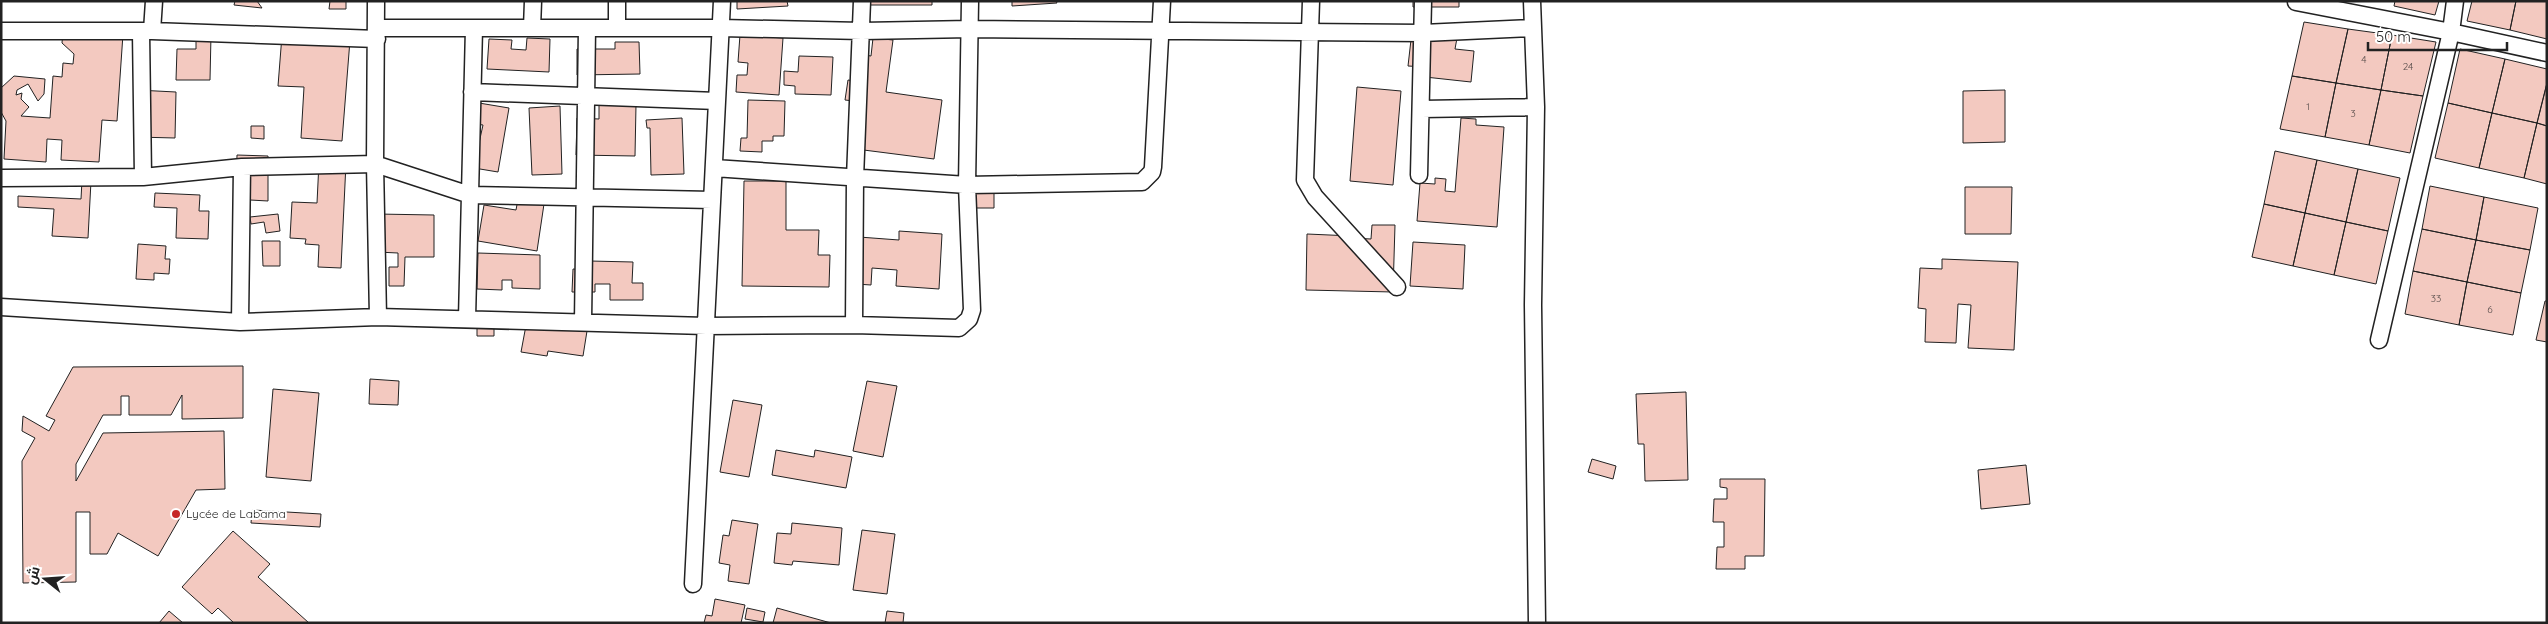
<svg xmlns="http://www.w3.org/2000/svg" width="2548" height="624" font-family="Quicksand,Cairo,sans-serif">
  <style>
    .building { fill: #f3c9c0; stroke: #222 }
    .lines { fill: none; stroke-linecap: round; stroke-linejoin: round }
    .minor-casing { stroke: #222; stroke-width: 19 }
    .minor { stroke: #fff; stroke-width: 16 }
    .poi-dot { fill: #c62828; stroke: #fff; stroke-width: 2 }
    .labels { text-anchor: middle; stroke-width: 4; stroke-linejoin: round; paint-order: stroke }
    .number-label { font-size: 10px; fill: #564c4a }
    .poi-label { font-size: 12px; fill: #222; stroke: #fff; text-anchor: start }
  </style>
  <rect width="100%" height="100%" fill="#fff"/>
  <path class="building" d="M235,1h22l5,7 -28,-3z
    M330,1h16v8h-17z
    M737,1h50l1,5 -51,3z
    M864,1h68v4h-69z
    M1012,1h44l1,2 -45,3z
    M1413,1h46v6h-46z
    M2395,1h44l-4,14 -41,-9z
    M2472,1h44l-6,29 -43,-9z
    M2516,1h31v38l-37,-9z
    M2304,22l44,7 -12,54 -44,-7z
    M2348,29l44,6 -11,55 -45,-7z
    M63,30l60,4 -6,87 -15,-1 -3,42 -38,-2 1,-20 -15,-1 -1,23 -42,-3 2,-38 -5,-9v-24l13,-12 31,3 -1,15 -6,7 -10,-17 -11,6 -1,5 6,-2 -1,6 8,8 -8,9 29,2 3,-42 9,1 1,-14 10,1 1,-10 -12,-11z
    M1412,31l45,7 -2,11 19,2 -3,31 -46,-5 1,-10 -18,-1z
    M196,35h15l-1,45h-34l1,-31h19z
    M282,35l68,5 -8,101 -41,-3 3,-51 -26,-1z
    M740,35l43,3 -4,57 -43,-3 1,-17h10l1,-12 -10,-1z
    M2392,35l44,7 -13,54 -42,-6z
    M527,38l23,1 -1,33 -62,-3 2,-30 23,1 -1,9 15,1z
    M873,38l20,2 -7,52 56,8 -8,59 -86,-11 6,-47 -9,-1 3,-20 7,1 3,-27 13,2z
    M615,42h24l1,32 -63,1v-26h38z
    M2460,49l45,10 -13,54 -44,-10z
    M799,56l34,1 -2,38 -36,-1v-8l-11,-1v-14l14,1z
    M2505,59l42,10v14l-10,40 -45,-10z
    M2292,76l44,7 -11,54 -45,-8z
    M2336,83l45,7 -12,55 -44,-8z
    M2547,83v43l-10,-3z
    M1357,87l44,4 -8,94 -43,-4z
    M137,90l39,2 -1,46 -39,-1z
    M2005,90v52l-42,1v-52z
    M2381,90l42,6 -13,57 -41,-8z
    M748,100l37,1 -1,35h-11v5h-11v11l-22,-1 1,-13h6z
    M473,102l36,6 -11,64 -30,-5 5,-25 6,1 4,-18 -14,-2z
    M2448,103l44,10 -13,55 -44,-10z
    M599,104l37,1 -1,51 -59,-1 1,-37 22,1z
    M560,106l2,68 -30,1 -3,-67z
    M2492,113l45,10 -13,55 -45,-10z
    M682,118l2,56 -33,1 -1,-47h-3l-1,-8z
    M1461,118l15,1v6l28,2 -7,100 -80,-6 3,-38 15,1v-6l11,1 -1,12 10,1z
    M2537,123l10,3v58l-23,-6z
    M251,126h13v13l-13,-1z
    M2275,151l42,9 -12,53 -41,-9z
    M237,155l31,1v45l-18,-1v-8l-14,-1z
    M2317,160l41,9 -12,53 -41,-9z
    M319,162l27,1 -5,105 -23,-1 1,-22 -14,-1 1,-5 -16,-1 2,-36 25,1z
    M2358,169l42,9 -12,53 -42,-9z
    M82,180l9,1 -3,57 -36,-2 2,-27 -36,-2v-11l63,3z
    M744,181h42v49h33l-1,25h12l-1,32 -87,-1z
    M971,182h23v26h-23z
    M2430,186l54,11 -8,43 -54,-11z
    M1965,187h47l-1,47h-46z
    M155,193l45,2 -1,16h10l-1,28 -32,-1 1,-30 -23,-1z
    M2484,197l54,11 -8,42 -54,-10z
    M518,199l26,5 -7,47 -59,-10 6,-36 32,5z
    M2264,204l41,9 -12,53 -41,-9z
    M2305,213l41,9 -12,53 -41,-9z
    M278,214l2,17 -14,2 -2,-11 -13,2 -1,-7z
    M377,214l57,1v42h-29l-1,29h-15v-19h9v-14l-21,-1z
    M2346,222l42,9 -12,53 -42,-9z
    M1372,225h23l-2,67 -87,-2 1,-56 45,2 -1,2 20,1z
    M2422,229l54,11 -9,42 -54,-11z
    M899,231l43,3 -3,55 -43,-3 1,-16 -25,-2 -1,17 -15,-1 3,-47 40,3z
    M2476,240l54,10 -9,43 -54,-11z
    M262,241h18v25h-17z
    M1413,242l52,3 -2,44 -53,-3z
    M138,244l28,2 -1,13h5l-1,15 -15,-1v7l-18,-1z
    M478,253l62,2v34l-28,-1v-8h-10v10l-25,-1z
    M1942,259l76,3 -4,88 -46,-2 3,-43 -13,-1 -2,39 -31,-1 1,-33 -8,-1 2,-40 22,1z
    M590,261l43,1 -1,21h11v17h-33v-16h-15v8h-23l1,-23 17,1z
    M2413,271l54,11 -8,43 -54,-11z
    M2467,282l54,11 -8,42 -54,-10z
    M2545,301h2v41l-11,-2z
    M477,320l17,1v15h-17z
    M527,320l60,11 -4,25 -35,-5 -1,5 -26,-4z
    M243,366v52l-61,1v-24l-11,20h-42v-19h-8v19h-18l-27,49v17l27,-48 121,-2 1,58 -29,1 -38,66 -40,-23 -11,21h-17v-42h-14v70l-53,1 -1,-122 13,-23 -13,-7 1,-15 26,15 6,-11 -9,-4 27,-49z
    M370,379l29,2 -1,24 -29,-1z
    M867,381l30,5 -14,71 -30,-6z
    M273,389l46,4 -8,88 -45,-4z
    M1686,392l2,88 -43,1 -1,-37h-6l-2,-50z
    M733,400l29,5 -13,72 -29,-5z
    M776,450l38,7 1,-7 37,7 -6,31 -74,-13z
    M1592,459l24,7 -3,13 -25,-7z
    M2026,465l4,39 -49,5 -3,-39z
    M1720,479h45l-1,77h-19v13h-29l1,-22h7v-25h-11l1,-23h13v-11l-7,-1z
    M252,510l69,4 -1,13 -69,-4z
    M732,520l26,4 -9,60 -21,-3 2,-16 -11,-2 4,-28 6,1z
    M792,523l50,5 -3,37 -46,-4 -1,4 -18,-2 3,-30 14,1z
    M862,530l33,4 -8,60 -34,-4z
    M233,531l37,33 -12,13 51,46h-75l-16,-15 -6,6 -30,-27z
    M715,599l30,6 -4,18h-37l2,-8 6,1z
    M747,608l18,4 -2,10 -18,-3z
    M777,608l54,15h-58z
    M169,611l14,12h-24z
    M887,611l17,2 -1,10h-18z"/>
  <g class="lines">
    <defs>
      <path id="minor" d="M376,1l-1,163 3,153
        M1311,1l-6,179 10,17 82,90
        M1532,1l4,106 -3,198 4,318
        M2455,1l-4,31 96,21
        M2296,2l155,30 -72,308
        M377,28h344l141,3 108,-2 453,4 110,-5
        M532,28l1,-27
        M617,28v-27
        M1,31h151l225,8
        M152,31l2,-30
        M141,32l2,145
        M472,92l245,9
        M1422,109l114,-2
        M714,168l253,17 175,-3 10,-10 1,-5 9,-166
        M1419,175l4,-174
        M1,178l142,-1 99,-10 133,-3 95,31 242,5
        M1,307l239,15 138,-5 328,9 148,-1 105,3 10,-9 3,-9 -5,-125 3,-184
        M467,319l7,-291
        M240,322l2,-155
        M583,322l4,-294
        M854,325l1,-147 7,-177
        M693,584l29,-583"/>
    </defs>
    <use href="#minor" class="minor-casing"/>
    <use href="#minor" class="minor"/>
  </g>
  <circle class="poi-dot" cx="176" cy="514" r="5"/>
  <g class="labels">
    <g class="number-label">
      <text x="2364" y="63">4</text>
      <text x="2408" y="70">24</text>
      <text x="2308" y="110">1</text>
      <text x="2353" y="117">3</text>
      <text x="2436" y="302">33</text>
      <text x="2490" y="313">6</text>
    </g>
    <g class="poi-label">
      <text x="186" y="518">Lycée de Labama</text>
    </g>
  </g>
  <rect width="2548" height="624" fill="none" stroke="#222222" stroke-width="5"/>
  <g transform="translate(45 579) rotate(287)" stroke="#ffffff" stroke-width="4" paint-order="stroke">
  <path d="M0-4L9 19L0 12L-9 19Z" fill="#222222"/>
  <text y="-8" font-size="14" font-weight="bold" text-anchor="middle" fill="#222222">ش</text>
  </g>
  <path d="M2368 42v8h139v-8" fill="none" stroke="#222222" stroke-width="2.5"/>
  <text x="2376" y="42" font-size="15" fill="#222222" stroke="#ffffff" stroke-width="4" paint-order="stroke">50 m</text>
</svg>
